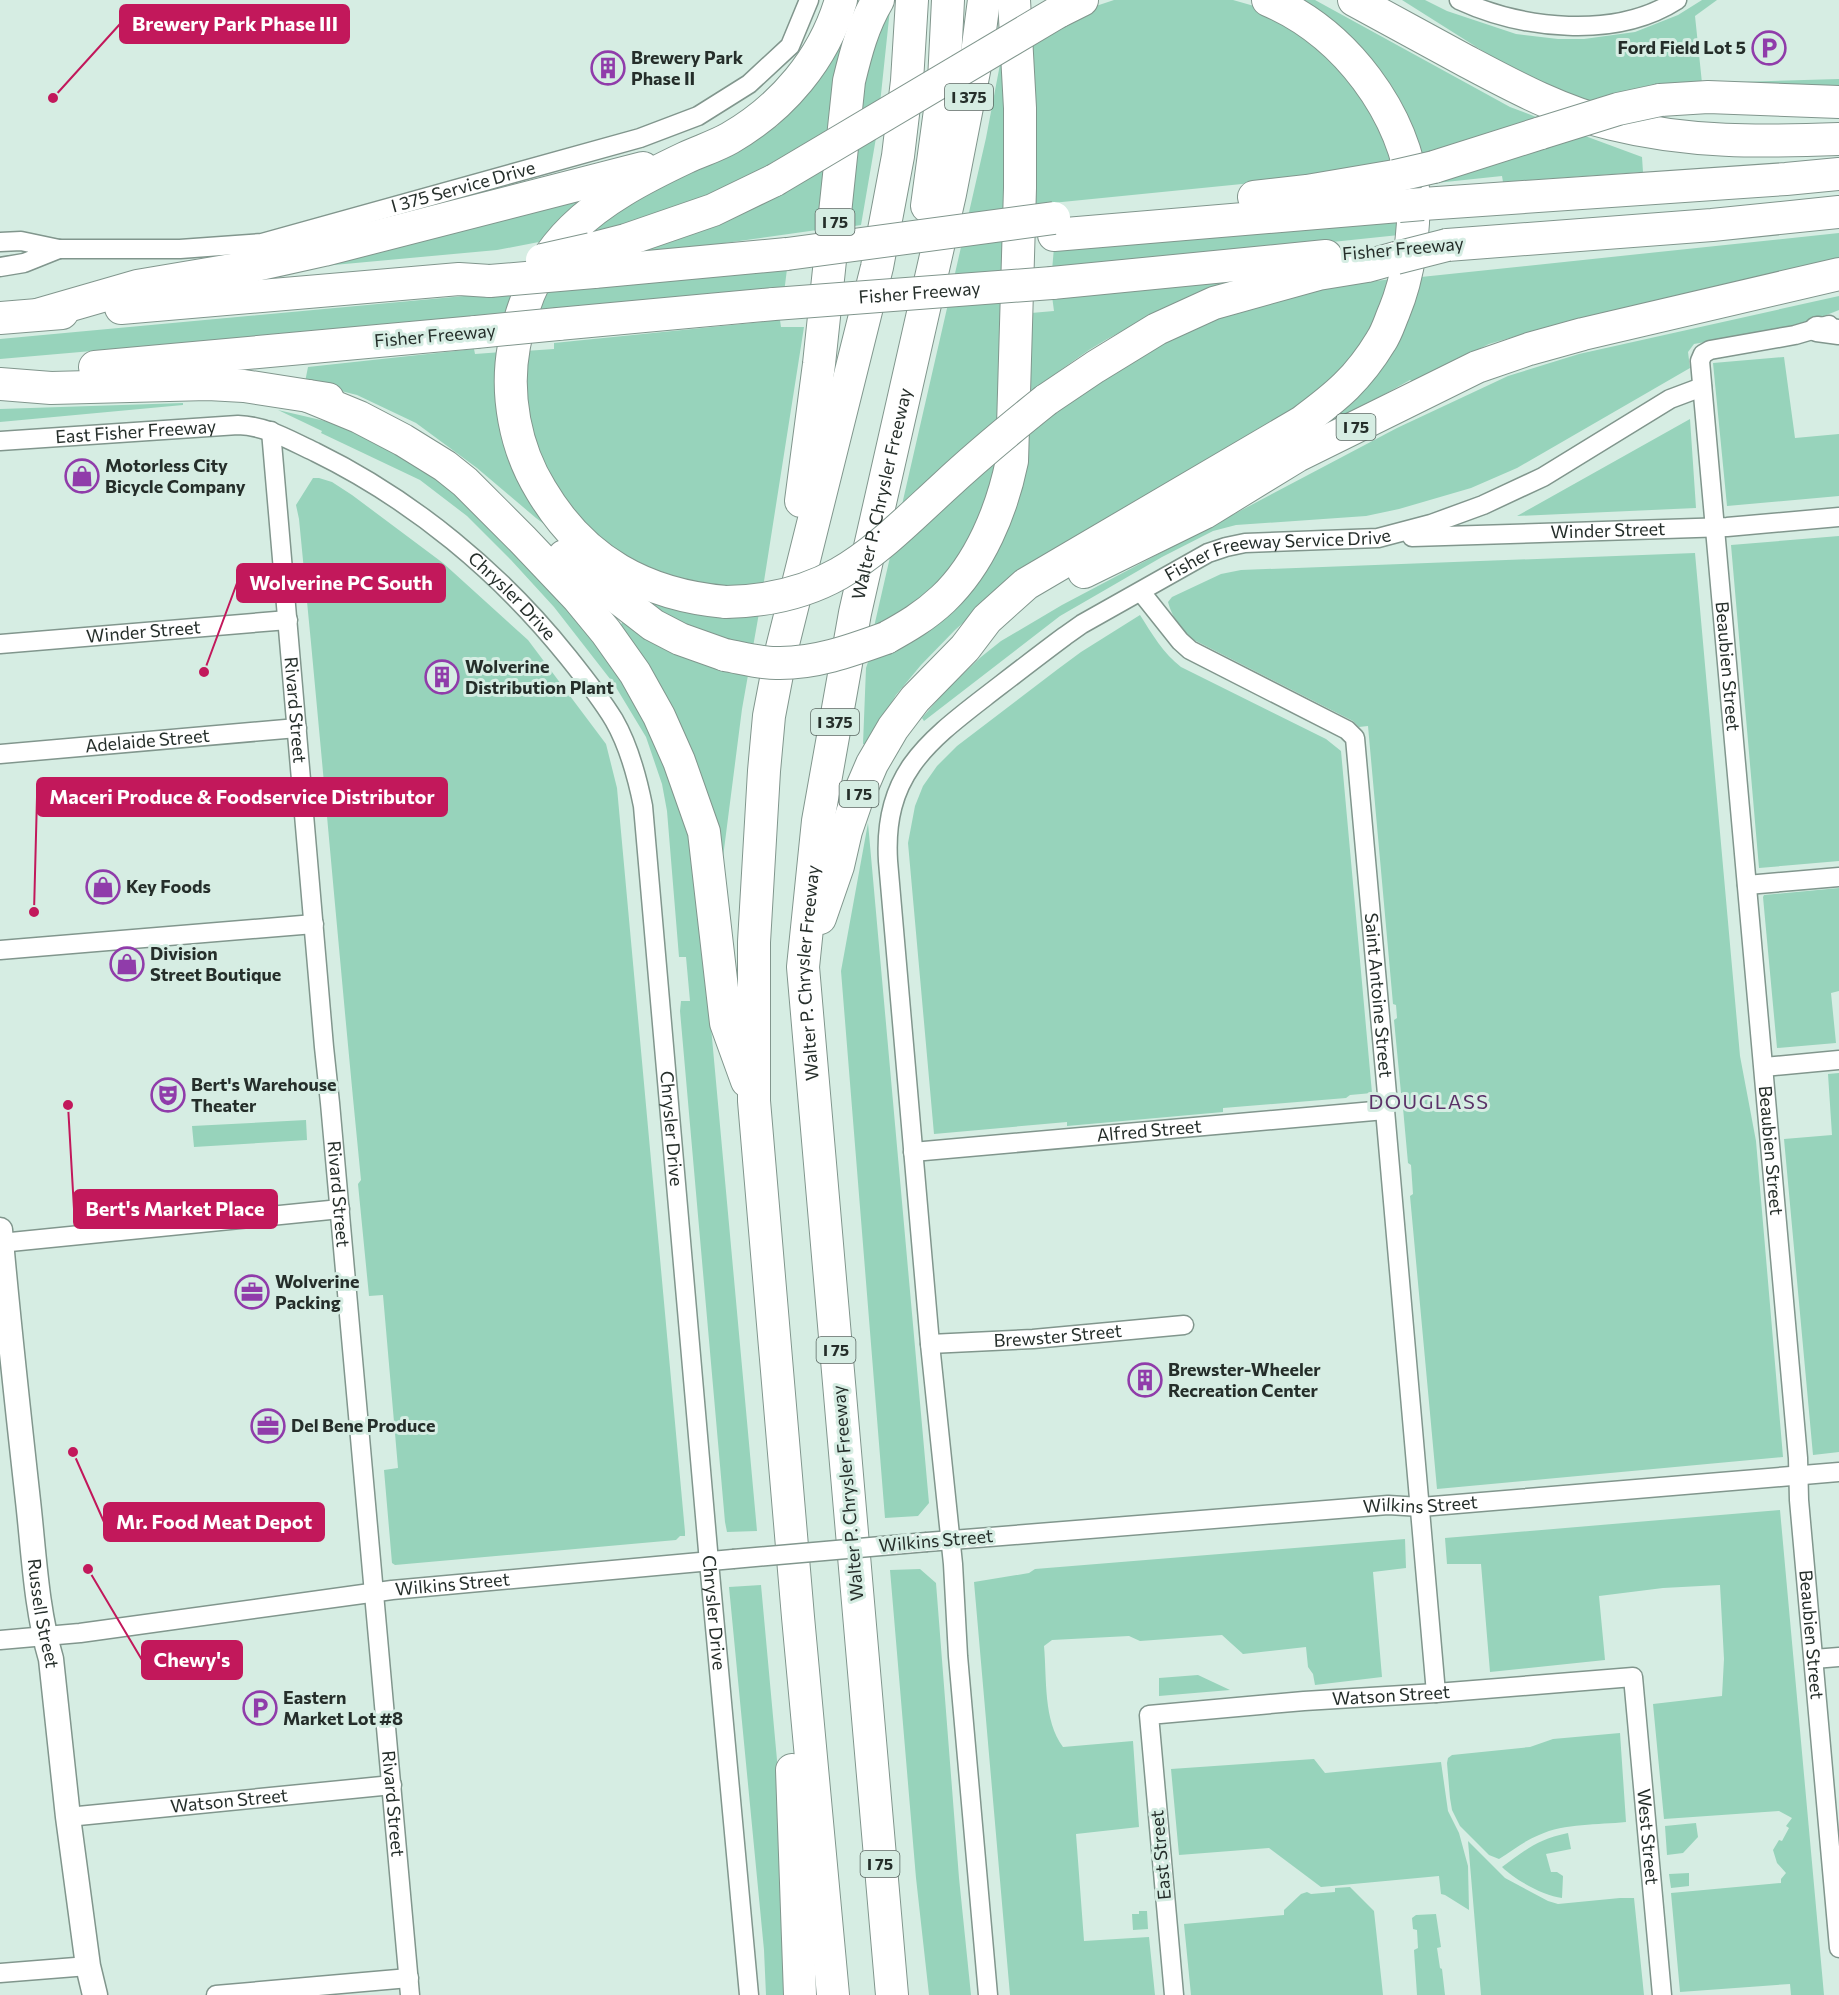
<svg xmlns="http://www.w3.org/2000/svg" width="1839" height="1995" font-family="Commissioner,sans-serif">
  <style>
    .green { fill: #97d3bb }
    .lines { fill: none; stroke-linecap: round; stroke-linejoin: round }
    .street-casing { stroke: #81968d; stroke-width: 21 }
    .secondary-casing { stroke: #81968d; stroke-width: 27 }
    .highway-casing { stroke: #81968d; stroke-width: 34 }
    .street { stroke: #fff; stroke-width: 18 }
    .secondary { stroke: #fff; stroke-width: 24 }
    .highway { stroke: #fff; stroke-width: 32 }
    .street-bridge-casing { stroke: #81968d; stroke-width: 21; stroke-linecap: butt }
    .highway-bridge-casing { stroke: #81968d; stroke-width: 34; stroke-linecap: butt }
    .street-bridge { stroke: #fff; stroke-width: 18 }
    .highway-bridge { stroke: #fff; stroke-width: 32 }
    .labels { text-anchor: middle; stroke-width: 6; stroke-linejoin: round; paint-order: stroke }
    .shield { fill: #d6ede3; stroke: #5a6762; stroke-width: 1.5 }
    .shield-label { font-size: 16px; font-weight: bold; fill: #252e2a }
    .poi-label { font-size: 18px; font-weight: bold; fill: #252e2a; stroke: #d6ede3; text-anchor: start }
    .street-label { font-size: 18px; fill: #252e2a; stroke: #d6ede3 }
    .neighbourhood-label { font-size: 20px; letter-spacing: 1.5px; fill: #5b3268; stroke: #d6ede3 }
    .leader { fill: none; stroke: #c2185b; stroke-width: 2 }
    .callout-dot { fill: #c2185b; stroke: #d6ede3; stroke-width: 2 }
    .callout { fill: #c2185b; stroke: #c2185b; stroke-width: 2 }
    .callout-label { font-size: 20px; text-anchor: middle; font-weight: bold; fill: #fff }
  </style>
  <rect width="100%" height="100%" fill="#d6ede3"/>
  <path class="green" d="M1114,0h119l28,8 74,53 40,53 20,50 -34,8 -329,33 -7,-161 41,-28z
    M1294,0h21l195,107 34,13 -126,40z
    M1402,0h23l22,11 69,23 42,5h26l51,-7 43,-17 24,-15h15l-22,16 7,67 137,-4v9l-193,-2 -52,17 -39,-15 -58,-28z
    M890,9l-13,123 -16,93 -13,2 18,-160 11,-37z
    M847,29l-12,47 -8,59 -52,30 -101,46 -93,27 59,-43 89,-38 48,-31 33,-36z
    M1009,53l-6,395 -14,56 -28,51 -21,25 -34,30 -32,17 112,-489 15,-79z
    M1577,133l65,24 1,15 -140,10 -1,-6 -104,11z
    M824,165l-7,65 -184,26 24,-14z
    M594,190l-50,51 -47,9 -185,17z
    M1400,219l-1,16 -347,36 2,-24z
    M1839,233v26l-274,63 -76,22 -76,38 -3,-2 -84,47 34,-37 61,-113z
    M787,269l-3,24 -250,22 10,-26z
    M1235,277l1,6c-51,19 -101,38 -147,67 -21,14 -40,29 -60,43l2,-80 23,-2 -2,-15z
    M1392,279c-13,34 -28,67 -53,94 -12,14 -29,25 -43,37l-282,168 -59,52 -34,35 -25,30 -30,50 -3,-1 3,-76 4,-12 70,-42 86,-185 139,-91 124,-46z
    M517,291l-9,24 -508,44v-20z
    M1839,296v14l-30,12 -20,5 -95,17 -6,8 2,16 -173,100 -46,20 -72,21 -33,7 -130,9 -23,6 -51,26 -102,59 -136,105 -2,-3 24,-28 35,-33 20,-16 61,-36 335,-177 111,-52 71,-22z
    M780,320l1,7h23l-45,286 -17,96 -20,156 -104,-238 6,-6 23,19 63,25 -93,-79 55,-7 -47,-22 -24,-15 -50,-57 -19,-45 -9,-54 2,-35 29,-2v-6z
    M474,349l1,5 27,-2 54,181 -20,-15 -59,-50 -61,-45 -59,-28 -52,-13 3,-15z
    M1784,357l11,81 44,-4v62l-112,10 -14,-143z
    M183,403v2l-183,17v-13z
    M278,410l47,11 25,8 63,33 38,27 120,122 51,68 34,63 25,65 11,46 17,152 48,526 -30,1 -2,-10 -45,-511 1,-10h9l-4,-44h-7l-12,-146 -5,-27 -16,-47 -32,-53 -60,-77 -43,-47 -44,-44 -47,-36 -99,-47 1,-2z
    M1690,419l6,89 -179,8z
    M313,478h6l13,4 20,13 91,68 85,77 78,104 11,44 68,744v4h-5l-4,4 -281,25 -3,-2 -8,-93 14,-2 -15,-173 -14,1 -11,-112 3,-4c-22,-221 -40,-441 -62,-661l-3,-14z
    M1839,536v325l-80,7 -28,-323z
    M1695,553l45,503 16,85 27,316 -346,32 -27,-293 3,-2 -2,-29 -3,-2 -6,-66h1v-4h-2l-7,-73 3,-2 -1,-13 -3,-1 -25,-278 -9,1 -6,-6 -159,-81c-12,-10 -22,-22 -26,-38l4,-5 49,-23 20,-4z
    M1140,615c12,19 23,38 41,52l145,72 15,12 31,342 -22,2 -4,3 -123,10v4l-156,14v-4l-133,12 -26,-291 7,-37 8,-20 14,-20 20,-20 101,-77 23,-17z
    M868,823l61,680 -11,13 -33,2 -44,-547z
    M1839,888v103l-8,2 5,50 -59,5 -14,-151 1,-2z
    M1839,1073v379l-26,3 -29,-316 48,-4 -4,-61z
    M306,1120l1,20 -113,7 -2,-21z
    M1780,1510l44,485h-33l-1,-11 -110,8 -9,-99 110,-10v-4l5,-6 -9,-10 -4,-13 6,-10 3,1 7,-13 -3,-2 6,-8 -13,-7 -115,8 -11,-115 69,-8 2,-37 -4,-74 -57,3 -64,8 6,64 -115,12 -9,-108h-34l-2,-26z
    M1405,1539l1,29 -33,4 9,105 -67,8 -2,-11 -5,-7 -2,-20 -63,7 -21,-19 -82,6 -11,-5 -77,4 -8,6c3,33 -1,74 19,101l70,-6 6,86 -63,7 8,107 65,-4 6,58h-145l-36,-413 55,-9 6,-4z
    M920,1569l16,14 23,295 12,117h-42l-13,-117 -26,-308z
    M761,1585l29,317v93h-24l-2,-45 -35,-363z
    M1198,1675l32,15 -71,6v-18z
    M1620,1733l6,89c-28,3 -61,1 -87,13 -15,6 -27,16 -40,24l-10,-4 -29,-29 -8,-16 -2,-12 -3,-35 1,-5 4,-3 78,-8 23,-8z
    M1314,1759l11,14 116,-11 7,49 11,22 9,33 1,44 -24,-15 -4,-1 -2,-18 -118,11 -52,-39 -90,7 -8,-86z
    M1696,1823l2,14 -15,16 -16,2 -2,-29z
    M1568,1833l3,16 -25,5 5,18h6l6,4 -1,22c-18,-2 -47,-18 -60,-31 25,-18 34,-27 66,-34z
    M1468,1841l37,37 43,23 10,3 62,-6h14l10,97h-163z
    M1689,1873v13l-18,2 -2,-14z
    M1350,1887l24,24 9,84h-192l-7,-71 100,-9v-5l17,-16 6,-2 4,2 24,-2v-4z
    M1139,1911h8l1,18 -15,1 -1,-16h7z
    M1436,1914l5,33 -4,1 3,20 2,1 3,26h-28l-3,-45 4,-2 -1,-18 -4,-1 -1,-11 4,-3z"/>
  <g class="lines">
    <defs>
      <g id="street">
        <path d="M1459,0c63,29 156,40 218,0"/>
        <path d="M0,242l21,-1 38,8 -35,14 -24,4"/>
        <path id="s1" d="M59,249h121l82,-6 378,-105 58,-22 51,-32 41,-38 19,-46"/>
        <path id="s2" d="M1829,325l-34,10 -85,15 -7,4 -3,7 98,1097 1,42 40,448"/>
        <path id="s3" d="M271,431l53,616 6,56 80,892"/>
        <path id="s4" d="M0,441l238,-16c29,1 51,15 77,27 98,48 185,120 253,205 16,20 32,40 46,63 15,26 23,56 29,86l66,756 40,433"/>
        <path id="s5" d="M1412,537l315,-10 112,-10"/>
        <path id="s6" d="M1141,592l39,49 10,9 157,80 8,8 32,356 -2,16 51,583"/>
        <path id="s7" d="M0,644l288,-24"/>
        <path id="s8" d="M0,754l297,-26"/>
        <path d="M1747,885l92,-8"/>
        <path d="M0,950l314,-26"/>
        <path d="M1764,1067l75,-7"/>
        <path id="s9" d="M913,1152l472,-42"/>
        <path d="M0,1243l340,-34"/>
        <path id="s10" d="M930,1344l103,-5 151,-14"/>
        <path id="s11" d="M927,1542l461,-37 33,2 418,-35"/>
        <path id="s12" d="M0,1640l80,-7 312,-43 341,-31"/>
        <path d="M1814,1659l25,-2"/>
        <path id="s13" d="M68,1817l324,-32"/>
        <path d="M0,1973l88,-7"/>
        <path d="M216,1995l193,-17"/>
        <path id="s14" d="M988,1995l-30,-339 -5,-92 -23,-220 -42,-483c-5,-84 36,-117 97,-164 26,-20 53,-41 80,-61l17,-12 126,-71 18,-6 19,-4 133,-5 53,-14 52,-19 60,-28 127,-78 32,-12"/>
        <path id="s15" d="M1174,1995l-25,-280 155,-14 132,-8 197,-16 29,318"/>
      </g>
      <g id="secondary">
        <path d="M1817,329l22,3"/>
        <path id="s16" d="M0,1230c8,91 18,181 28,271 6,53 8,107 23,158l17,158 20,149 7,29"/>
      </g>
      <g id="highway">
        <path d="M1354,0c37,20 75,41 112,61 47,25 95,51 146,63 76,19 150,18 227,15"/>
        <path d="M1058,12l24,-12"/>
        <path d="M1660,100l48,-3 131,5"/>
        <path d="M1434,167l107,-34"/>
        <path d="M1254,197l53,-6 88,-15"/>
        <path d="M1423,204l363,-25 53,-5"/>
        <path d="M927,206l17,-125 4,-81"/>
        <path d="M1054,235l345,-29"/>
        <path d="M1447,245l265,-20 127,-13"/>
        <path d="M591,249l35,-9 87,-30 62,-30"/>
        <path d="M594,272l193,-18"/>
        <path d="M1052,283l274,-27"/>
        <path d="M121,308l338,-29 31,2"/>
        <path d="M40,314l97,-28 101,-17 86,-19 319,-82"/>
        <path d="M0,318l62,-5"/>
        <path d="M558,324l216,-20"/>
        <path d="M95,367l381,-35"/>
        <path d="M0,384l51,4 157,-4 36,2 84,13"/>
        <path d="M308,396l51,21 44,23 42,26 20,16 57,57 56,59 28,34 29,41 24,43 20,45 25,71 22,191 21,58"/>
        <path d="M1046,400l49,-33 62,-38 57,-26 104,-29 49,-8 29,-8"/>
        <path d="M801,501l18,-137 30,-283c7,-29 14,-56 29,-81"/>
        <path d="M564,556l89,69 27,14 45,16"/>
        <path d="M1084,572l120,-59 93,-57 180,-89 52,-18 54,-15 256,-60"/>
        <path d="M726,602c-81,-7 -143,-41 -185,-112 -26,-42 -36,-96 -27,-144 19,-105 80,-145 171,-188 15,-7 31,-12 45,-20 52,-30 94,-79 111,-138"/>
        <path d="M886,638c20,-11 39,-22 57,-39 37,-35 59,-89 69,-138l8,-273v-80l-6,-108"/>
        <path d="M820,918l18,-52 8,-35 11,-32 15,-35 21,-36 22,-29 50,-51 22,-29 39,-35 276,-162c35,-26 56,-43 79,-81 6,-9 9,-20 13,-29 12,-29 17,-57 19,-89 0,-9 2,-18 1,-27 -9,-84 -69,-163 -146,-196"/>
        <path d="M792,1770l8,225"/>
        <path d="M833,1995l-35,-378 -44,-516v-159l10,-171 5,-55 13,-68 95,-381 21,-111 9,-75 5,-81"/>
        <path id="s17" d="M892,1995l-89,-1028 15,-146 37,-208 95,-419 26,-133 8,-61"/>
      </g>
    </defs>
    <use href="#street" class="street-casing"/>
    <use href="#secondary" class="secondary-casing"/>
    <use href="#highway" class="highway-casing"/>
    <use href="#street" class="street"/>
    <use href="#secondary" class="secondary"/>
    <use href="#highway" class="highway"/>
    <defs>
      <path id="street-bridge" d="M733,1559l194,-17"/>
      <g id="highway-bridge">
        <path d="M1541,133l77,-24 42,-9"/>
        <path d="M1395,176l39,-9"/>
        <path d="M775,180l283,-168"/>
        <path d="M1399,206l24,-2"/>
        <path d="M787,254l267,-36"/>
        <path d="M1396,258l51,-13"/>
        <path d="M542,260l49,-11"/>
        <path d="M490,281l104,-9"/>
        <path id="s18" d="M774,304l278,-21"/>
        <path d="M476,332l82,-8"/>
        <path d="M726,602c106,-2 147,-50 219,-116 32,-30 66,-58 101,-86"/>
        <path d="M725,655c17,3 34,8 51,8 38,1 74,-12 110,-25"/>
      </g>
    </defs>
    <use href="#street-bridge" class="street-bridge-casing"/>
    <use href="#highway-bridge" class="highway-bridge-casing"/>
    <use href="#street-bridge" class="street-bridge"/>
    <use href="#highway-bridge" class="highway-bridge"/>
  </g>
  <defs>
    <symbol id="parking-ring" viewBox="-11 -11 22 22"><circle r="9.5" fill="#d6ede3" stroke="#903caa" stroke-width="1.5"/><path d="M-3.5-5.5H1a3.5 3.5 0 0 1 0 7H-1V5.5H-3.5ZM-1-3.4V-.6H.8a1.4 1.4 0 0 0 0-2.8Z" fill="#903caa"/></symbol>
    <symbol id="building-ring" viewBox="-11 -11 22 22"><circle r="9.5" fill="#d6ede3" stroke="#903caa" stroke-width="1.5"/><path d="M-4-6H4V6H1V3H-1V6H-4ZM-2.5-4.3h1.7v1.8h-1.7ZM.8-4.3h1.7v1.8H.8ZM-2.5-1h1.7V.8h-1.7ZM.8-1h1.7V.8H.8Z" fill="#903caa"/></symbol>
    <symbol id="shop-ring" viewBox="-11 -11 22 22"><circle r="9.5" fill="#d6ede3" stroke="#903caa" stroke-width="1.5"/><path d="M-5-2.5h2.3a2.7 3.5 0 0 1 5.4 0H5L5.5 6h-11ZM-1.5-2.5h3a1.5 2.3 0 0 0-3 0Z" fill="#903caa"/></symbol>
    <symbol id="theatre-ring" viewBox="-11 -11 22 22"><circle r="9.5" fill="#d6ede3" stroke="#903caa" stroke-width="1.5"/><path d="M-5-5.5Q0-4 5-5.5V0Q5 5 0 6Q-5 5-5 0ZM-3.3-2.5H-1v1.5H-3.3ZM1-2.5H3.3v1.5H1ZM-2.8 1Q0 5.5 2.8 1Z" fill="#903caa"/></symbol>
    <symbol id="office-ring" viewBox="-11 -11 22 22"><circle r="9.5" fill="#d6ede3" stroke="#903caa" stroke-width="1.5"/><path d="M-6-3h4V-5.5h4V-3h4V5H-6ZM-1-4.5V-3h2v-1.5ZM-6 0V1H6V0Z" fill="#903caa"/></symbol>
  </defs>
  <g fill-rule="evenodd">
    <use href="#parking-ring" x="1750" y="29" width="38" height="38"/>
    <use href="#building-ring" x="589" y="49" width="38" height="38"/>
    <use href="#shop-ring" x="63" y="457" width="38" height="38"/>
    <use href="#building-ring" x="423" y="658" width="38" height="38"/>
    <use href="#shop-ring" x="84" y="868" width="38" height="38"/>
    <use href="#shop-ring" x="108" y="945" width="38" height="38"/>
    <use href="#theatre-ring" x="149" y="1076" width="38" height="38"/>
    <use href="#office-ring" x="233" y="1273" width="38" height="38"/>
    <use href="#building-ring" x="1126" y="1361" width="38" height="38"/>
    <use href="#office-ring" x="249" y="1407" width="38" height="38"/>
    <use href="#parking-ring" x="241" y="1689" width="38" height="38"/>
  </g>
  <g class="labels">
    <g class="shield">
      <rect x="945" y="84" width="48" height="26" rx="4.5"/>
      <rect x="815.5" y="209" width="39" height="26" rx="4.5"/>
      <rect x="1336.5" y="414" width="39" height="26" rx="4.5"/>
      <rect x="811" y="709" width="48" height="26" rx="4.5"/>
      <rect x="839.5" y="781" width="39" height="26" rx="4.5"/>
      <rect x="816.5" y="1337" width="39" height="26" rx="4.5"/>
      <rect x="860.5" y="1851" width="39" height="26" rx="4.5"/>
    </g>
    <g class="shield-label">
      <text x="969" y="103">I 375</text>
      <text x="835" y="228">I 75</text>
      <text x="1356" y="433">I 75</text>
      <text x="835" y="728">I 375</text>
      <text x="859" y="800">I 75</text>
      <text x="836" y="1356">I 75</text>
      <text x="880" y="1870">I 75</text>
    </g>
    <g class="poi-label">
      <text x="1746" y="54" text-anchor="end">Ford Field Lot 5</text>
      <text x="631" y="64">Brewery Park<tspan x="631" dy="21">Phase II</tspan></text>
      <text x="105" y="472">Motorless City<tspan x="105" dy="21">Bicycle Company</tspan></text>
      <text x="465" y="673">Wolverine<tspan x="465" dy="21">Distribution Plant</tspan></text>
      <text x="126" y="893">Key Foods</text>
      <text x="150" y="960">Division<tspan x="150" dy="21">Street Boutique</tspan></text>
      <text x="191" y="1091">Bert's Warehouse<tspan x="191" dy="21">Theater</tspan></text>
      <text x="275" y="1288">Wolverine<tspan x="275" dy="21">Packing</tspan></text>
      <text x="1168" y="1376">Brewster-Wheeler<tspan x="1168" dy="21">Recreation Center</tspan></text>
      <text x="291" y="1432">Del Bene Produce</text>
      <text x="283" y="1704">Eastern<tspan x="283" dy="21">Market Lot #8</tspan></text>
    </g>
    <g class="street-label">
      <text dy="6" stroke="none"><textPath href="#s1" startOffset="412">I 375 Service Drive</textPath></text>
      <text transform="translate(1403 249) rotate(-5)" y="6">Fisher Freeway</text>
      <text dy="6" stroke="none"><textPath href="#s18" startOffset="146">Fisher Freeway</textPath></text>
      <text transform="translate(435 336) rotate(-5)" y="6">Fisher Freeway</text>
      <text dy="6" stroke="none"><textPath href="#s4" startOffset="136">East Fisher Freeway</textPath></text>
      <text dy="6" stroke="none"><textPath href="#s17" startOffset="1512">Walter P. Chrysler Freeway</textPath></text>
      <text dy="6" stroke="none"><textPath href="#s5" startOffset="196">Winder Street</textPath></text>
      <text dy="6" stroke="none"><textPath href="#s14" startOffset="1674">Fisher Freeway Service Drive</textPath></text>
      <text dy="6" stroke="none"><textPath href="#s4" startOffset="566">Chrysler Drive</textPath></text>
      <text dy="6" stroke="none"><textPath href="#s7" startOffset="144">Winder Street</textPath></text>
      <text dy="6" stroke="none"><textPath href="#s2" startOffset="444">Beaubien Street</textPath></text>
      <text dy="6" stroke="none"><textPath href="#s3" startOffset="280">Rivard Street</textPath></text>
      <text dy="6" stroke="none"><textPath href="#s8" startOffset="148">Adelaide Street</textPath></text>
      <text dy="6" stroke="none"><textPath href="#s17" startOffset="1026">Walter P. Chrysler Freeway</textPath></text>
      <text dy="6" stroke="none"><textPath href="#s6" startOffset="522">Saint Antoine Street</textPath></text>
      <text dy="6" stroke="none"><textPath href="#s4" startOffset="1142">Chrysler Drive</textPath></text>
      <text dy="6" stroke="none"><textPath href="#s9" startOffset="237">Alfred Street</textPath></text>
      <text dy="6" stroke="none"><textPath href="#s2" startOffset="930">Beaubien Street</textPath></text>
      <text dy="6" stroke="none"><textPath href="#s3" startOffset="766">Rivard Street</textPath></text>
      <text dy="6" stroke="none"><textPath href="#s10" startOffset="128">Brewster Street</textPath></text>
      <text transform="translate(848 1493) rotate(-95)" y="6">Walter P. Chrysler Freeway</text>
      <text dy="6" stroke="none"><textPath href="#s11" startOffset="495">Wilkins Street</textPath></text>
      <text transform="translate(936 1541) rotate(-5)" y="6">Wilkins Street</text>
      <text dy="6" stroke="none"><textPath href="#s12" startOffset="456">Wilkins Street</textPath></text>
      <text dy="6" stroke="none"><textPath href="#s4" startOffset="1628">Chrysler Drive</textPath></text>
      <text dy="6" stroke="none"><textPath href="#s16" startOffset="386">Russell Street</textPath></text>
      <text dy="6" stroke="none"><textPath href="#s2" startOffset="1416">Beaubien Street</textPath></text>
      <text dy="6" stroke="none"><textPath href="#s15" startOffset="524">Watson Street</textPath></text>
      <text dy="6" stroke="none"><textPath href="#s13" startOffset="162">Watson Street</textPath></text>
      <text dy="6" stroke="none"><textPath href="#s3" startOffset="1378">Rivard Street</textPath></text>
      <text dy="6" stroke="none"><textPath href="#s15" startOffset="927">West Street</textPath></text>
      <text transform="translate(1161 1855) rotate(-95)" y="6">East Street</text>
    </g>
    <g class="neighbourhood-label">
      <text x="1429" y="1109">DOUGLASS</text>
    </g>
  </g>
  <path class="leader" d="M53 98L120 24M204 672L237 583M34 912L37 797M68 1105L74 1209M73 1452L104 1522M88 1569L142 1660"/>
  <g class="callout-dot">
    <circle cx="53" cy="98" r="6"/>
    <circle cx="204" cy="672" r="6"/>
    <circle cx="34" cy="912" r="6"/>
    <circle cx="68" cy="1105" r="6"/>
    <circle cx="73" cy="1452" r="6"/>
    <circle cx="88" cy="1569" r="6"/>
  </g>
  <g class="callout">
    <rect x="120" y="5" width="229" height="38" rx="6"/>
    <rect x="237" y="564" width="208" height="38" rx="6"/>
    <rect x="37" y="778" width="410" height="38" rx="6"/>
    <rect x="74" y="1190" width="203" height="38" rx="6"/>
    <rect x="104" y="1503" width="220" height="38" rx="6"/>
    <rect x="142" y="1641" width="100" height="38" rx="6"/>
  </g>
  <g class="callout-label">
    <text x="235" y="31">Brewery Park Phase III</text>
    <text x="341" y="590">Wolverine PC South</text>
    <text x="242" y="804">Maceri Produce &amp; Foodservice Distributor</text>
    <text x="175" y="1216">Bert's Market Place</text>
    <text x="214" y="1529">Mr. Food Meat Depot</text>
    <text x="192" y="1667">Chewy's</text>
  </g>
</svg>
